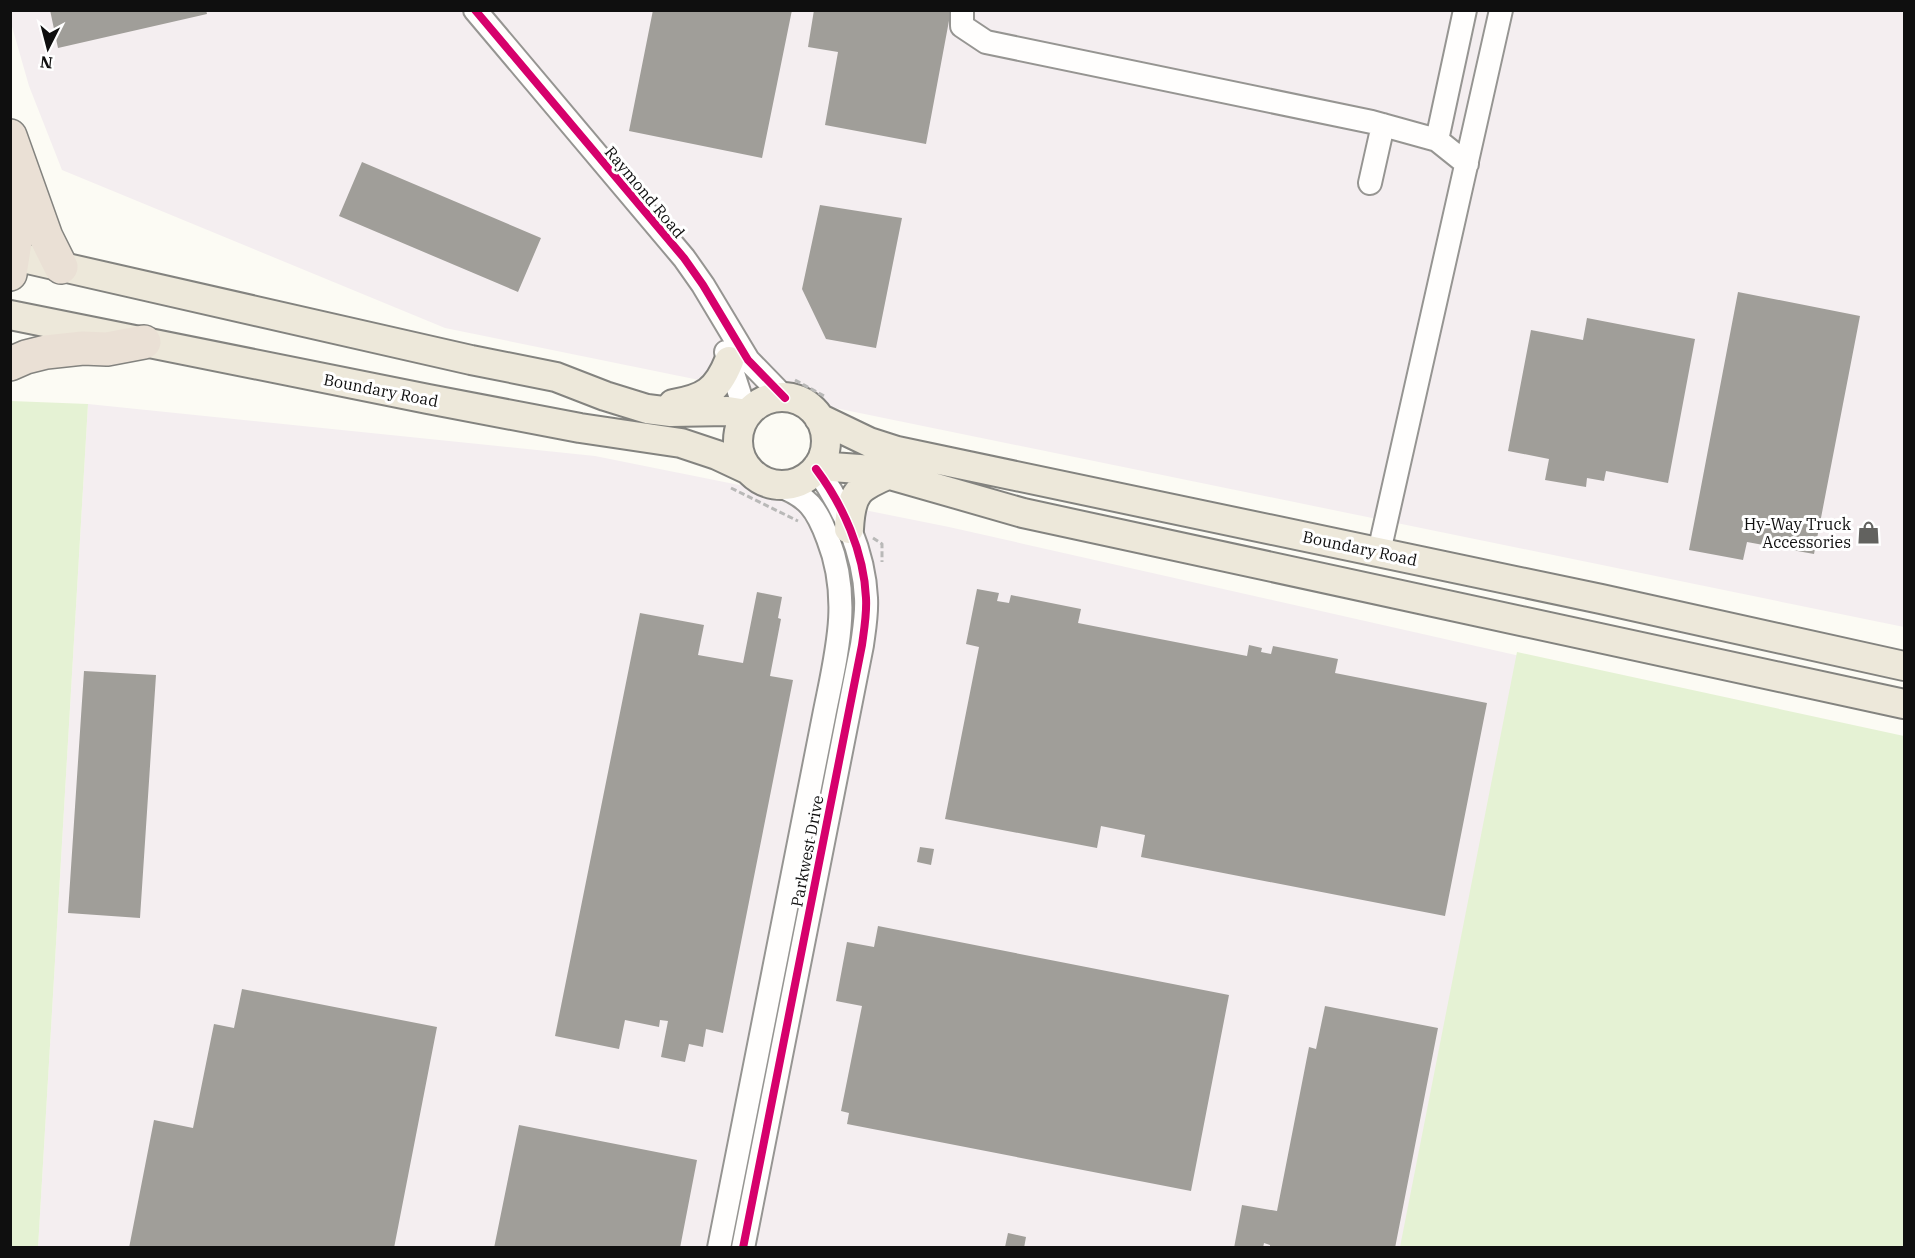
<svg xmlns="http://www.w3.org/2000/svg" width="1915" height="1258" font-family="'IBM Plex Serif',serif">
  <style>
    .industrial { fill: #f4eef0 }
    .green { fill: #e5f2d4 }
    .building { fill: #a09e99 }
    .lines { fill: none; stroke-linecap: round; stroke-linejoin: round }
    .minor-casing { stroke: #969592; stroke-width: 26 }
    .major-casing { stroke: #83837f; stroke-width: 32 }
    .highway-casing { stroke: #83837f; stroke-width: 36 }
    .path { stroke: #b9b9b8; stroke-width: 3; stroke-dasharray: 6 3; stroke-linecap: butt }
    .minor { stroke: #fffefd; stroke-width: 22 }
    .major { stroke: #ede8da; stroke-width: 28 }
    .highway { stroke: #eae0d5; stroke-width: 33 }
    .cycleway-casing { stroke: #fff; stroke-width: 11 }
    .cycleway { stroke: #d6006c; stroke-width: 8 }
    .labels { text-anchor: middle; stroke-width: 6; stroke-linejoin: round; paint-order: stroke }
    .street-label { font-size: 16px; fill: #0f0f0f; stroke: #fff }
    .poi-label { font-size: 16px; fill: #0f0f0f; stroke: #fff; text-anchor: end }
  </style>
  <rect width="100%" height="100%" fill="#fcfbf4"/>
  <path class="industrial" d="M11,10l1893,1v616l-1459,-299 -383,-158 -33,-84 -18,-63z
    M88,404l507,52 354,71 571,129 -116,591 -1366,1z"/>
  <path class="green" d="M11,401l77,3 -50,844 -28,-1z
    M1517,652l387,84v511h-504z"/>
  <path class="building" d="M50,10h156l1,4 -149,34z
    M653,10h139l-30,148 -133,-27z
    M814,10h137l-25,134 -101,-19 13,-73 -30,-5z
    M362,162l179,76 -23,54 -179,-76z
    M820,205l82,13 -26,130 -50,-9 -24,-50z
    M1738,292l122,24 -46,238 -67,-12 -4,18 -54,-10z
    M1587,318l108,21 -27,144 -62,-12 -2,10 -17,-3 -1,9 -41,-7 4,-21 -41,-8 23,-121 52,10z
    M977,589l22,4 -2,8 12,2 2,-8 70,14 -3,14 169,33 2,-11 13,3 -1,4 10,2 2,-8 65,13 -3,14 152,30 -42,213 -304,-59 4,-22 -44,-9 -4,22 -152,-29 34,-172 -13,-3z
    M757,592l25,5 -4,21 3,1 -11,57 23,4 -70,353 -17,-4 -3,18 -14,-3 -4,18 -24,-5 7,-36 -8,-1 -1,7 -34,-7 -6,29 -64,-13 85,-423 64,12 -6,30 45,8z
    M84,671l72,4 -16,243 -72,-5z
    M920,847l14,2 -3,16 -14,-3z
    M878,926l351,69 -38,196 -344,-67 2,-11 -8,-2 21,-105 -26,-5 11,-59 27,5z
    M242,989l195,38 -43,221h-265l25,-128 39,8 21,-104 20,4z
    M1325,1006l113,22 -43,220h-125v-3l-6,-2 -1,5h-29l8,-43 35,6 32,-164 7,2z
    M519,1125l178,35 -17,88h-186z
    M1008,1233l18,4 -2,11 -19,-1z"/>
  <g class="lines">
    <defs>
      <path id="minor" d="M475,10l209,248 19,27 45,75 37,38
        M962,10v16l24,16 386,80 65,18 30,24
        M1437,140l28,-130
        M1370,183l13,-58
        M726,352l15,46 8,14
        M1379,552l122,-542
        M719,1248l105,-532c12,-61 28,-116 4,-177 -11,-30 -20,-43 -51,-54
        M743,1248l119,-603c2,-15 5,-31 4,-47 -2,-46 -23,-93 -50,-129"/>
      <path id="major" d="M10,255l461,105 85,17 49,19 42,13 24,3 57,-1 19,3
        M10,315l418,84 152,29 101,15 36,12 32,15
        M738 441a44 44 0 1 1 88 0a44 44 0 1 1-88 0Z
        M673,404c31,-5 44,-13 56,-43
        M819,418l50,24 28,9 704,148 303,67
        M818,466l55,4 150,43 881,191
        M849,529c2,-37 9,-42 41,-55"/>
      <path id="highway" d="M10,136l36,101 15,30
        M10,274l9,-58 -4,-35
        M10,364l16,-7 20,-5 37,-4 24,1 37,-7"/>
    </defs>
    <use href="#minor" class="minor-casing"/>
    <use href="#major" class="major-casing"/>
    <use href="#highway" class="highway-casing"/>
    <path class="path" d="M795,380l31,17
      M731,488l67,33
      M873,538l9,6v18"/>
    <use href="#minor" class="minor"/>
    <use href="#major" class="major"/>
    <use href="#highway" class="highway"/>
    <defs>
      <path id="cycleway" d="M475,10l209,248 19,27 45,75 37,38
        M743,1248l119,-603c2,-15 5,-31 4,-47 -2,-46 -23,-93 -50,-129"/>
    </defs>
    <use href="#cycleway" class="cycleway-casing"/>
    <use href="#cycleway" class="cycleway"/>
  </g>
  <defs>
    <symbol id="shop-bare" viewBox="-9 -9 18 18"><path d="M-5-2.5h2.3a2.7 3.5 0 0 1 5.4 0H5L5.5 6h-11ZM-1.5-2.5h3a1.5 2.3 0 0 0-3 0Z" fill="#62625f" stroke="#fff" stroke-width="2.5" paint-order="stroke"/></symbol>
  </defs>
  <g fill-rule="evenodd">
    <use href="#shop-bare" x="1852" y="516" width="33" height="33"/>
  </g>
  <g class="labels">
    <g class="street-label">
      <text transform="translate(645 192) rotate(50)" y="6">Raymond Road</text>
      <text transform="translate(381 390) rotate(11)" y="6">Boundary Road</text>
      <text transform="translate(1360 548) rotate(12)" y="6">Boundary Road</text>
      <text transform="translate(807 851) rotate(-79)" y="6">Parkwest Drive</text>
    </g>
    <g class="poi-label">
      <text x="1851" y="530">Hy-Way Truck<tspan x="1851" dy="18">Accessories</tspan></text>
    </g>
  </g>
  <rect width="1915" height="1258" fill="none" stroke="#0f0f0f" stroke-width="24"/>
  <g transform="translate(48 48) rotate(186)" stroke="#ffffff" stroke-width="4.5" paint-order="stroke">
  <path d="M0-4.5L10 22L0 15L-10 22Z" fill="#0f0f0f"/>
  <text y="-9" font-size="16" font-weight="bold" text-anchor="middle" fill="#0f0f0f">N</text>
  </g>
</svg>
